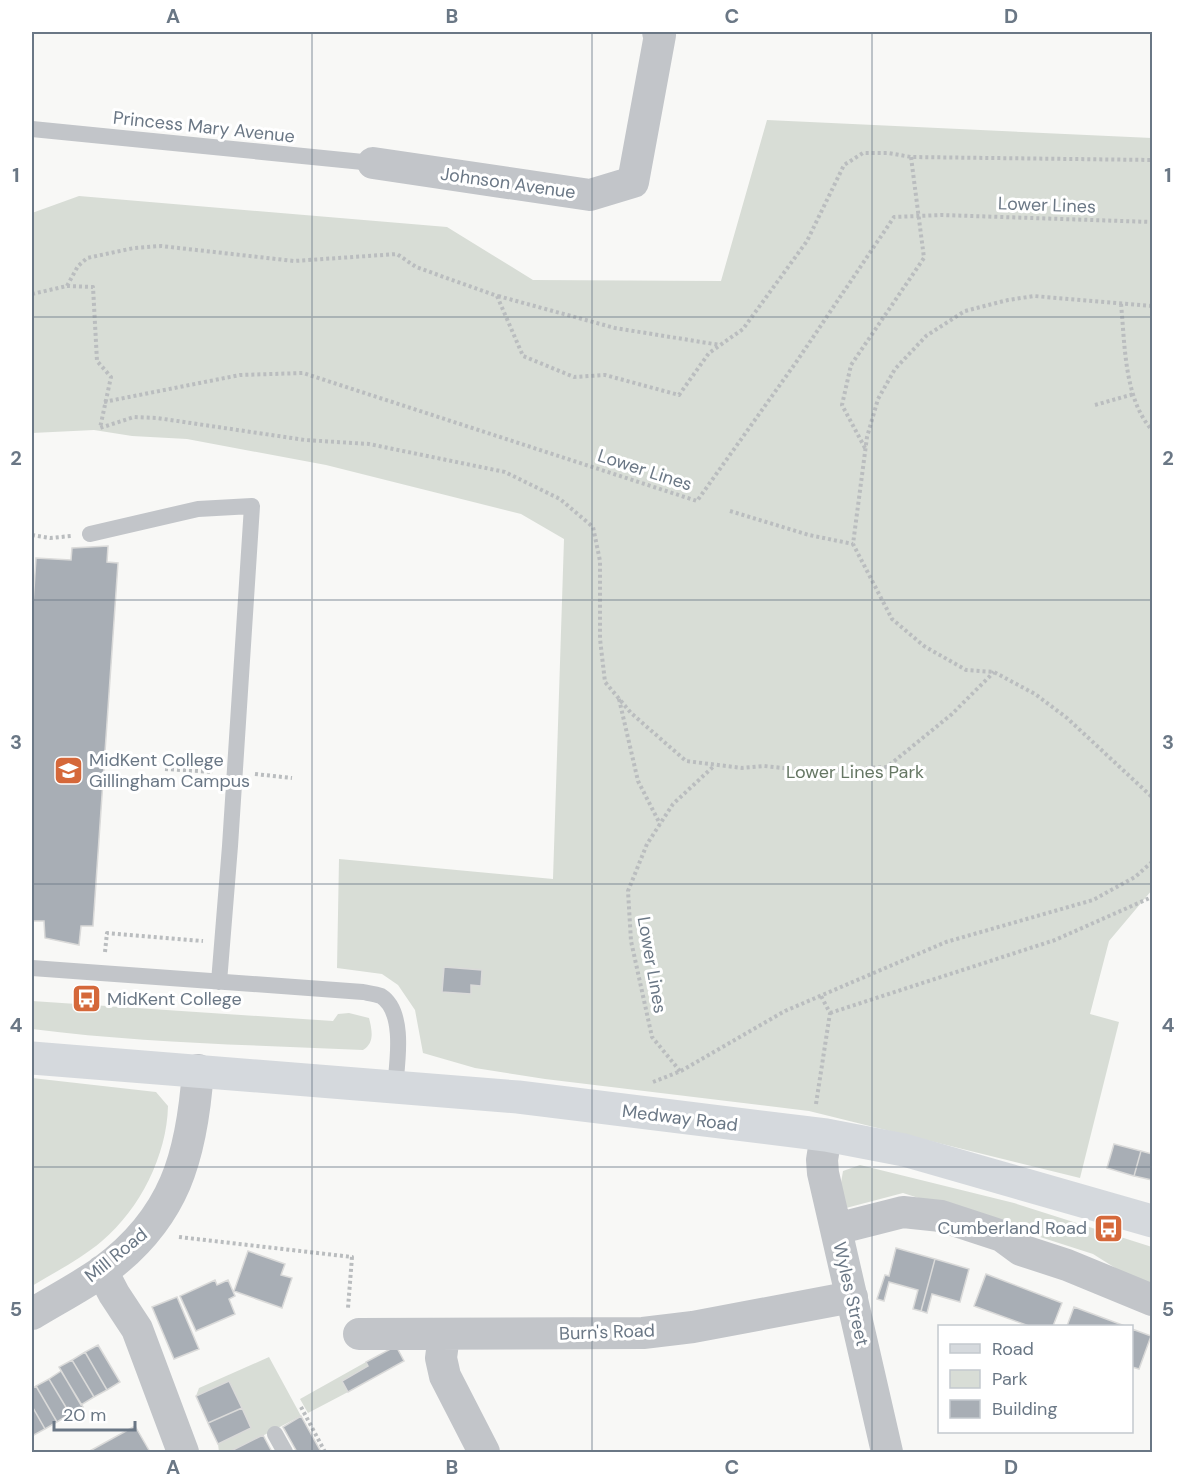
<svg xmlns="http://www.w3.org/2000/svg" width="1184" height="1484" font-family="'DM Sans',sans-serif">
  <style>
    .green { fill: #d8ddd6 }
    .building { fill: #a8aeb5; stroke: #dadad9; stroke-width: 1.5 }
    .lines { fill: none; stroke-linecap: round; stroke-linejoin: round }
    .path { stroke: #babdbf; stroke-width: 4; stroke-dasharray: 3 3; stroke-linecap: butt }
    .service { stroke: #c2c5c9; stroke-width: 16 }
    .minor { stroke: #c2c5c9; stroke-width: 32 }
    .secondary { stroke: #d5d9dd; stroke-width: 33 }
    .grid { fill: none; stroke: #6a7785; stroke-width: 1.5; stroke-opacity: 0.55 }
    .labels { text-anchor: middle; stroke-width: 6; stroke-linejoin: round; paint-order: stroke }
    .street-label { font-size: 18px; fill: #6a7785; stroke: #fff }
    .poi-label { font-size: 18px; fill: #6a7785; stroke: #fff; text-anchor: start }
    .park-label { font-size: 18px; fill: #667764; stroke: #fff }
    .neatline { fill: none; stroke: #6a7785; stroke-width: 2 }
    .grid-label { font-size: 20px; text-anchor: middle; font-weight: bold; fill: #6a7785 }
  </style>
  <rect width="100%" height="100%" fill="#f8f8f6"/>
  <path class="green" d="M767,120l385,18v752l-43,51 -19,73 29,8 -39,156 -271,-67 -264,-32 -70,-11 -52,-15 -8,-43 -17,-25 -16,-11 -45,-6 2,-109 214,20 11,-340 -43,-25 -195,-49 -139,-26 -55,-3 -38,-6 -62,3v-220l47,-17 368,31 86,53 188,1z
    M32,1001l301,20 5,-7 11,-1 20,5c3,12 6,25 -6,32 -111,-5 -222,-7 -331,-21z
    M32,1078l124,14 12,14c-1,49 -28,103 -66,135 -21,18 -47,31 -70,45z
    M860,1165l154,38 138,44v44l-59,-37 -190,-61 -57,15 -6,-19 3,-18z
    M269,1357l32,59 -70,36h-12l-1,-8 33,-16 -22,-47 -33,15 3,-8z
    M366,1362l2,4 -26,15 6,11 -40,21 -8,-14z"/>
  <path class="building" d="M108,546l-1,16 11,1 -25,363h-12l-2,19 -34,-7 -1,-17h-12v-301l4,-62 35,2 1,-12z
    M444,967l38,3 -1,16 -10,-1v9l-29,-2z
    M1114,1144l27,7 -7,25 -27,-8z
    M1141,1151l11,3v26l-18,-4z
    M896,1248l39,11 -14,52 -8,-2 5,-19 -29,-8 -5,19 -7,-2 8,-24 4,1z
    M248,1251l37,13 -4,11 11,3 -10,30 -48,-17z
    M935,1259l34,10 -9,33 -28,-8 -5,19 -6,-2z
    M986,1274l76,29 -9,23h-24l-55,-20z
    M215,1280l2,5 11,-5 7,16 -6,3 6,15 -39,17 -16,-35z
    M177,1297l22,52 -25,10 -22,-52z
    M1074,1307l51,19h-58z
    M1132,1329l19,7 -12,33 -7,-2z
    M98,1345l22,37 -13,8 -22,-38z
    M396,1346l8,15 -56,31 -6,-11 26,-15 -2,-4z
    M85,1352l22,38 -13,7 -22,-37z
    M72,1360l22,37 -13,8 -22,-38z
    M61,1371l22,36 -13,7 -21,-35z
    M49,1379l21,35 -13,8 -21,-36z
    M229,1381l13,27 -34,15 -12,-27z
    M36,1386l21,36 -12,7 -13,-23v-17z
    M32,1406l13,23 -13,7z
    M242,1408l9,20 -33,16 -10,-21z
    M301,1416l20,36h-24l-14,-25z
    M135,1426l15,26h-62z
    M263,1435l9,17h-43z"/>
  <g class="lines">
    <path class="path" d="M67,286l26,1 4,74 14,16 -11,51 34,-11 23,1 148,22 64,4 136,28 55,27 33,28 7,34v78l5,43 26,31 55,48 56,7 22,-2 46,5 77,-4 65,-53 42,-42
      M32,294l35,-8 11,-20 9,-8 47,-10 27,-2 133,15 103,-7 19,13 81,29 26,60 51,21 31,-2 74,20 30,-42 34,-24 64,-88 37,-76 19,-12h25l23,4 241,3
      M498,296l117,32 105,17
      M1121,304c4,40 3,95 31,126
      M1152,306l-118,-10 -26,4 -43,11 -39,25 -31,33 -17,30 -11,38 -14,107 39,75 32,27 42,24 28,2 41,22 32,24 85,79
      M104,402l136,-27 63,-2 394,128 100,-140 97,-144 48,-2 210,7
      M1095,405l39,-11
      M865,448l-23,-43 9,-40 73,-107 -13,-101
      M730,511l79,24 44,9
      M32,535l18,3 21,-2
      M619,699l19,82 22,43
      M165,769l48,3
      M255,774l37,4
      M105,952l2,-19 96,8
      M830,1013l225,-73 97,-43
      M680,1071l-28,-34 -21,-96 -3,-50 19,-47 26,-40 42,-39
      M653,1082l28,-11 104,-60 161,-69 147,-42 42,-23 17,-15
      M816,1104l14,-91 -9,-17
      M179,1237l173,20 -4,51
      M301,1407l24,45"/>
    <path class="service" d="M32,129l341,34
      M90,534l108,-25 54,-3 -22,340 -11,136
      M32,968l331,24c5,1 13,2 18,4 25,16 16,68 14,91
      M275,1434l10,18"/>
    <path class="minor" d="M373,163l217,32 43,-13 27,-147 -2,-3
      M826,1135l-4,25 1,13 64,279
      M836,1229l67,-17 38,4 61,20 19,14 46,15 85,35
      M102,1271l12,23 23,35 46,123
      M32,1314c23,-14 48,-27 71,-43 72,-53 89,-115 95,-201
      M359,1334l284,-1 50,-6 159,-30
      M444,1335l-3,23 4,18 39,76"/>
    <path class="secondary" d="M32,1058l486,39 308,38 78,15 248,71"/>
  </g>
  <path class="grid" d="M312,32v1420M592,32v1420M872,32v1420M32,317h1120M32,600h1120M32,884h1120M32,1167h1120"/>
  <defs>
    <symbol id="university-square" viewBox="-11 -11 22 22"><rect x="-9" y="-9" width="18" height="18" rx="4" fill="#d5683a" stroke="#fff"/><path d="M0-5L7-2L0 1L-7-2ZM-4 1L0 2.5L4 1V4Q0 6-4 4Z" fill="#fff"/></symbol>
    <symbol id="bus-square" viewBox="-11 -11 22 22"><rect x="-9" y="-9" width="18" height="18" rx="4" fill="#d5683a" stroke="#fff"/><path d="M-5-6H5V4H4V6H2V4H-2V6H-4V4H-5ZM-3.5-4V0h7V-4ZM-3.5 1.2v1.5H-2V1.2ZM2 1.2v1.5H3.5V1.2Z" fill="#fff"/></symbol>
  </defs>
  <g fill-rule="evenodd">
    <use href="#university-square" x="52" y="754" width="33" height="33"/>
    <use href="#bus-square" x="70" y="982" width="33" height="33"/>
    <use href="#bus-square" x="1092" y="1212" width="33" height="33"/>
  </g>
  <g class="labels">
    <g class="street-label">
      <text transform="translate(204 127) rotate(6)" y="6">Princess Mary Avenue</text>
      <text transform="translate(508 183) rotate(8)" y="6">Johnson Avenue</text>
      <text transform="translate(1047 205) rotate(2)" y="6">Lower Lines</text>
      <text transform="translate(645 470) rotate(18)" y="6">Lower Lines</text>
      <text transform="translate(652 965) rotate(80)" y="6">Lower Lines</text>
      <text transform="translate(680 1118) rotate(7)" y="6">Medway Road</text>
      <text transform="translate(116 1255) rotate(-39)" y="6">Mill Road</text>
      <text transform="translate(851 1294) rotate(77)" y="6">Wyles Street</text>
      <text transform="translate(607 1332) rotate(-2)" y="6">Burn's Road</text>
    </g>
    <g class="poi-label">
      <text x="89" y="766">MidKent College<tspan x="89" dy="21">Gillingham Campus</tspan></text>
      <text x="107" y="1005">MidKent College</text>
      <text x="1087" y="1234" text-anchor="end">Cumberland Road</text>
    </g>
    <g class="park-label">
      <text x="855" y="778">Lower Lines Park</text>
    </g>
  </g>
  <rect width="1184" height="1484" fill="none" stroke="#ffffff" stroke-width="66"/>
  <rect x="938" y="1325" width="195" height="108" fill="#ffffff" stroke="#c3c9ce" stroke-width="1.5"/>
  <rect x="950" y="1344" width="30" height="9" fill="#d5d9dd" stroke="#c3c9ce" stroke-width="1.5"/>
  <text x="992" y="1355" font-size="18" fill="#6a7785">Road</text>
  <rect x="950" y="1370" width="30" height="18" fill="#d8ddd6" stroke="#c3c9ce" stroke-width="1.5"/>
  <text x="992" y="1385" font-size="18" fill="#6a7785">Park</text>
  <rect x="950" y="1400" width="30" height="18" fill="#a8aeb5" stroke="#c3c9ce" stroke-width="1.5"/>
  <text x="992" y="1415" font-size="18" fill="#6a7785">Building</text>
  <path d="M54 1421v9h81v-9" fill="none" stroke="#6a7785" stroke-width="3"/>
  <text x="63" y="1421" font-size="18" fill="#6a7785" stroke="#ffffff" stroke-width="4.5" paint-order="stroke">20 m</text>
  <rect x="33" y="33" width="1118" height="1418" class="neatline"/>
  <g class="grid-label">
    <text x="173" y="23">A</text>
    <text x="452" y="23">B</text>
    <text x="732" y="23">C</text>
    <text x="1011" y="23">D</text>
    <text x="16" y="182">1</text>
    <text x="1168" y="182">1</text>
    <text x="16" y="465">2</text>
    <text x="1168" y="465">2</text>
    <text x="16" y="749">3</text>
    <text x="1168" y="749">3</text>
    <text x="16" y="1032">4</text>
    <text x="1168" y="1032">4</text>
    <text x="16" y="1316">5</text>
    <text x="1168" y="1316">5</text>
    <text x="173" y="1474">A</text>
    <text x="452" y="1474">B</text>
    <text x="732" y="1474">C</text>
    <text x="1011" y="1474">D</text>
  </g>
</svg>
